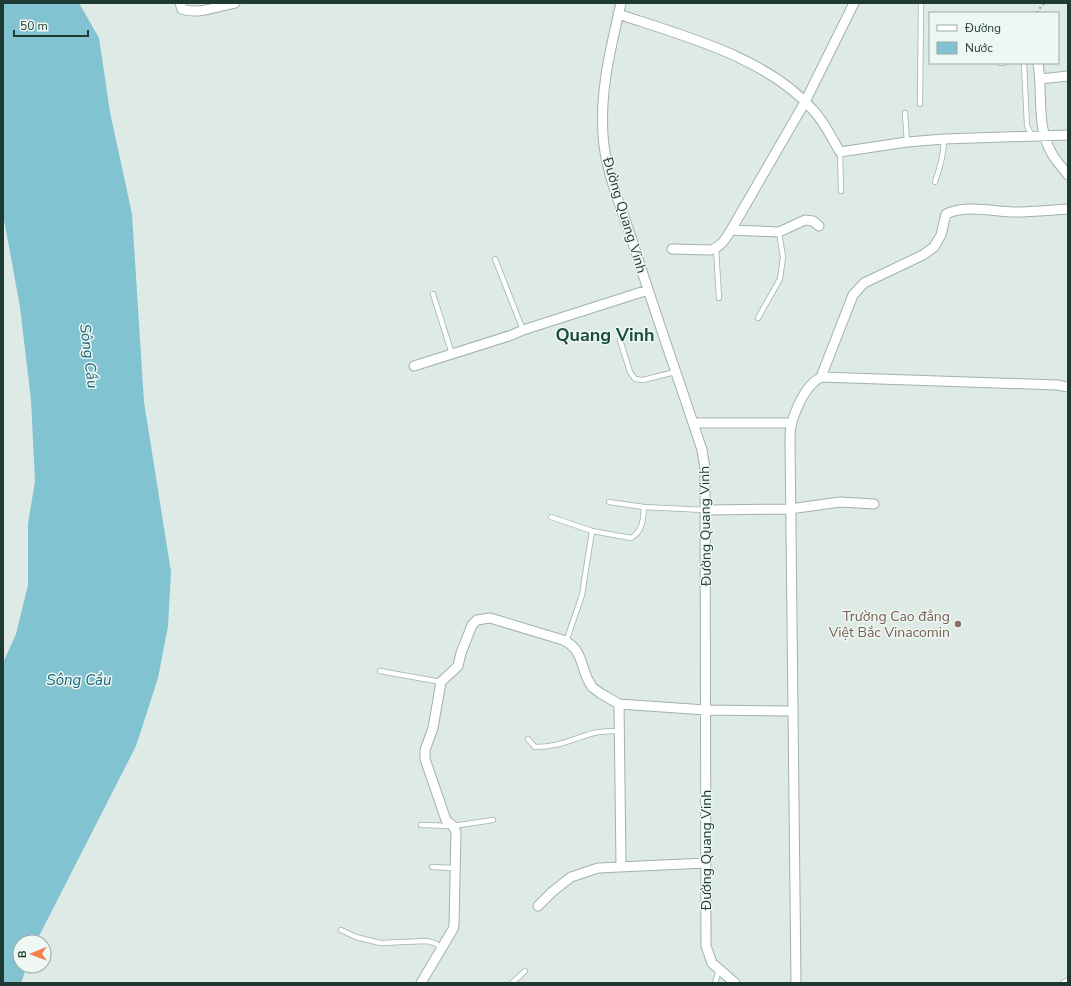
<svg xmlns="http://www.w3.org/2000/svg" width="1071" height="986" font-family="'Nunito Sans',sans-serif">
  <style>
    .water { fill: #82c3d2 }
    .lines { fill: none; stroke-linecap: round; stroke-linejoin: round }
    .lane-casing { stroke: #a0b2ac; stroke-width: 6 }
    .street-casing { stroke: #a0b2ac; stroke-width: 11 }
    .path { stroke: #7cafa1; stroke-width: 2; stroke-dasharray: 2 3; stroke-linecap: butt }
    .lane { stroke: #fff; stroke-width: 4.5 }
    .street { stroke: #fff; stroke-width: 9 }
    .education-dot { fill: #8d6e63; stroke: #eef7f2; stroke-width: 1.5 }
    .labels { text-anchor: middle; stroke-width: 3; stroke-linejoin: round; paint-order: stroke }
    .street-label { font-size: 14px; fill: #1f3a33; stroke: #eef7f2 }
    .education-label { font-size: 14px; fill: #785e54; stroke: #eef7f2; text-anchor: end }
    .water-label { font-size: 15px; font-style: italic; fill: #176377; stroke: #eef7f2 }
    .district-label { font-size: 18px; font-weight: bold; fill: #1a4c42; stroke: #eef7f2 }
  </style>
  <rect width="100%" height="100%" fill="#ddeae5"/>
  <path class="water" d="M3,3h76l20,35 11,74 22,102 12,188 27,170 -3,54 -10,52 -22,68 -100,196h-16v24h7l-6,17h-18v-320l13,-29 12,-49v-61l7,-43 -4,-81 -11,-93 -17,-93z"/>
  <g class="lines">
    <defs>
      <path id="lane" d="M1000,63h4
        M1024,63l3,63 5,10
        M920,104l1,-101
        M905,113l2,29
        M840,152l1,39
        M935,182c5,-14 9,-27 9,-43
        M716,248l3,50
        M495,259l28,71
        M433,294l19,60
        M758,318l22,-39 3,-22 -4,-25
        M620,340l10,32 5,7 8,1 32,-8
        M609,502l35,5 61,3
        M551,517l41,14 39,7c12,-7 12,-18 13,-31
        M566,642l16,-47 10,-64
        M380,671l61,11
        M528,739l7,8c25,0 36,-8 59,-14 8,-2 17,-2 25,-2
        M421,825l32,1 40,-6
        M432,867l23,1
        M341,930l15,7 24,6 47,-2 7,2 9,5
        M512,983l13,-12
        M715,983l4,-13
        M1063,983l5,-3"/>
      <path id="street" d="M180,3l2,6c14,6 38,-3 53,-6
        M621,3c-10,45 -21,85 -18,132 2,36 18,71 29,105 22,70 47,140 70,210l3,18 1,478 6,17 23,20
        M618,14c66,22 149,43 196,97 11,12 18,28 26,41l67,-10 37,-3 124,-4
        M1038,63c5,29 -2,62 13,89 4,8 11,15 17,23
        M1040,79l28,-3
        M731,230l74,-128 49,-99
        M672,249l39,1c10,-3 15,-12 20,-20l48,2 26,-12 8,1 6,5
        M414,366l98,-31 11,-5 125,-40
        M821,377l32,-82 11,-12 59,-28 11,-8 7,-12 5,-21c21,-10 47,-2 70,-2 17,0 35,-2 52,-3
        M693,423h99
        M705,510l85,-1 50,-7 34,2
        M619,704l2,162
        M538,906l14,-14 19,-15 27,-9 108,-5
        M421,983l32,-54 1,-4 2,-93 -3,-6 -7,-6 -21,-61v-9l8,-22 8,-46 17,-16 3,-13 11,-28 5,-5 13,-2 73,22 7,4 6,6 4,8 7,20 5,9 8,6 19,11 87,6 87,1
        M796,983l-6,-543c0,-6 0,-13 2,-18 5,-16 14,-37 29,-45l236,8 11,2"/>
    </defs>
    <use href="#lane" class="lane-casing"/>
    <use href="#street" class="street-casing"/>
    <path class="path" d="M1037,13l5,-8 3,-2"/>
    <use href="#lane" class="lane"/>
    <use href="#street" class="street"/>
  </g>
  <circle class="education-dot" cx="958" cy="624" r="4"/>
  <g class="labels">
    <g class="street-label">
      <text transform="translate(625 215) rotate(73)" y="5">Đường Quang Vinh</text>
      <text transform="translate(705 526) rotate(-91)" y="5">Đường Quang Vinh</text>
      <text transform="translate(706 850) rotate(-90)" y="5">Đường Quang Vinh</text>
    </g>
    <g class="education-label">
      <text x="950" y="621">Trường Cao đẳng<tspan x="950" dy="16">Việt Bắc Vinacomin</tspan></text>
    </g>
    <g class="water-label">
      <text transform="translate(89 356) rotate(83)" y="5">Sông Cầu</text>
      <text x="79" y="685">Sông Cầu</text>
    </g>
    <g class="district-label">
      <text x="605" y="341">Quang Vinh</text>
    </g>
  </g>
  <rect width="1071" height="986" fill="none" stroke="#1f3a33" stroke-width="8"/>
  <rect x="929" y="12" width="130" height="52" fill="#eef7f2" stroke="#9baba6"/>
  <rect x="937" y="25" width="20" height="6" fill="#ffffff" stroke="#9baba6"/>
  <text x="965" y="32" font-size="12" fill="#1f3a33">Đường</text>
  <rect x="937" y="42" width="20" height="12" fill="#82c3d2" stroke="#9baba6"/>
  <text x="965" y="52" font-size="12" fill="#1f3a33">Nước</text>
  <g transform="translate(32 954) rotate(269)"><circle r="19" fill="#eef7f2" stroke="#9baba6"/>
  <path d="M0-3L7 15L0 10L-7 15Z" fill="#f77e4e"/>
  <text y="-6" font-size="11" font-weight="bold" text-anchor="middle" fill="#1f3a33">B</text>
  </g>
  <path d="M14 30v6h74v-6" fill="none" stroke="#1f3a33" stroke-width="2"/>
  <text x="20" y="30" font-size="12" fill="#1f3a33" stroke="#eef7f2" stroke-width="3" paint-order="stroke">50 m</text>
</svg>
